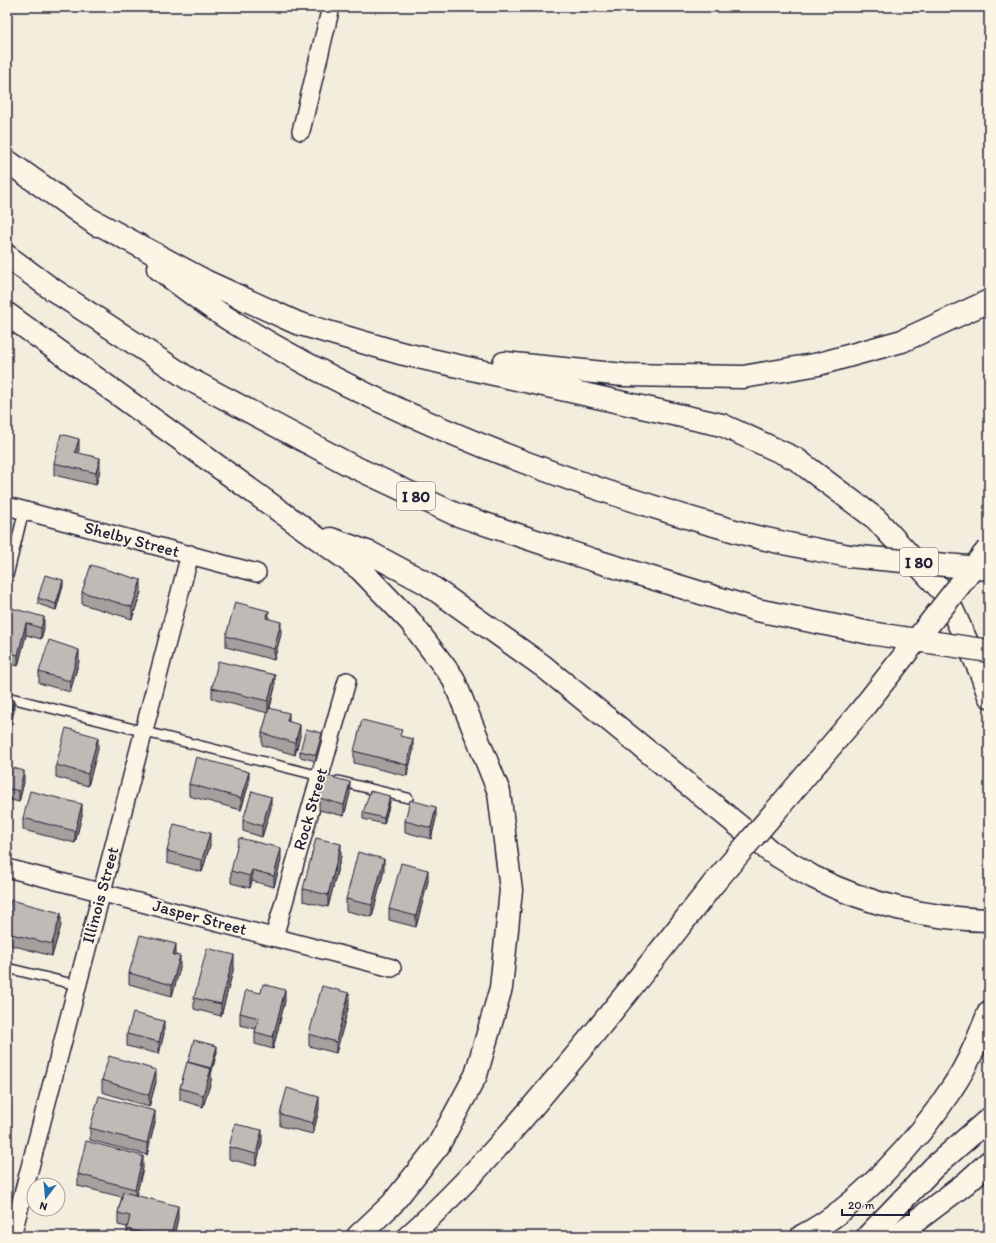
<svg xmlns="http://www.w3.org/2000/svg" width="996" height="1243" font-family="Itim,sans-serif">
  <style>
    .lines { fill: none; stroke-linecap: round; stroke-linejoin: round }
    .lane-casing { stroke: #22223b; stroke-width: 12 }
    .street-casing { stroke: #22223b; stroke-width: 20 }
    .secondary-casing { stroke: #22223b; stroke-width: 25 }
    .highway-casing { stroke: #22223b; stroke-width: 25 }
    .lane { stroke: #fcf5e5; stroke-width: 9 }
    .street { stroke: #fcf5e5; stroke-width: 17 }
    .secondary { stroke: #fcf5e5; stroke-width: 22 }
    .highway { stroke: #fcf5e5; stroke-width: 22 }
    .secondary-bridge-casing { stroke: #22223b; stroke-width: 25; stroke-linecap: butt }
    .highway-bridge-casing { stroke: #22223b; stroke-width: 25; stroke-linecap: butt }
    .secondary-bridge { stroke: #fcf5e5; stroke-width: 22 }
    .highway-bridge { stroke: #fcf5e5; stroke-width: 22 }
    .wall { fill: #a4a09d; stroke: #22223b }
    .shaded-wall { fill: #86827f; stroke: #22223b }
    .building { fill: #bfbab6; stroke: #22223b }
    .labels { text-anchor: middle; stroke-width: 3.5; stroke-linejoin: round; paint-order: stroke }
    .shield { fill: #fcf5e5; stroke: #63616e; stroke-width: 1 }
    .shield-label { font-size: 16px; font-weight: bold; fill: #22223b }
    .street-label { font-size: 17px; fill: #22223b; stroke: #fcf5e5 }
  </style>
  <rect width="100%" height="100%" fill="#f3edde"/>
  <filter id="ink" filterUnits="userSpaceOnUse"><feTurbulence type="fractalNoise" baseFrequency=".025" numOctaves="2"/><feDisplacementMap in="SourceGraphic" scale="8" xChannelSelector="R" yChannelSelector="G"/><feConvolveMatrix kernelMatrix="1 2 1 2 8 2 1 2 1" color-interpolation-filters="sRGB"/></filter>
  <g filter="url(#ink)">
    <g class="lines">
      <defs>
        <path id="lane" d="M7,580l17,-70
          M7,697l317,80
          M338,781l70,17
          M7,968l70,17"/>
        <path id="street" d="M301,131l30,-124
          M7,506l250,67
          M7,868l385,100
          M274,937l73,-256
          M12,1236l178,-682"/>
        <path id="secondary" d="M790,794l69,-81
          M409,1236c52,-46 97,-97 141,-150 57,-66 110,-135 164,-203
          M868,1236l66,-69 55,-48"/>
        <path id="highway" d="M7,161l90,64
          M86,217l121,65 90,41 103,30 322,72 74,34 80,60 69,75 36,79 8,23
          M7,256l42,31 140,92 161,86 105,49 138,46 164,50 113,23
          M158,268c25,19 50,39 77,55 156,95 331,161 507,210 35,10 72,16 107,23
          M7,314l353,255 50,52 43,57 46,114 12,98 -10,98 -25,87 -38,71 -46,58 -34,32
          M504,363l120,12 119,2 76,-13 83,-23 87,-40
          M331,539l39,14 56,30 117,83 228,186c14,8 28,17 42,25 54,27 116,42 176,43
          M802,1236c55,-28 117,-96 150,-148 16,-23 27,-51 37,-76
          M896,1236l70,-53 23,-21"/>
      </defs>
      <use href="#lane" class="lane-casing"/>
      <use href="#street" class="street-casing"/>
      <use href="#secondary" class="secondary-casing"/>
      <use href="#highway" class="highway-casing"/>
      <use href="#lane" class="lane"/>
      <use href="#street" class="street"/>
      <use href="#secondary" class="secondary"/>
      <use href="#highway" class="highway"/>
      <defs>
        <path id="secondary-bridge" d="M859,713l129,-164
          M714,883l76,-89"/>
        <path id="highway-bridge" d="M849,556l140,13
          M870,633l119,18"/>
      </defs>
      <use href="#secondary-bridge" class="secondary-bridge-casing"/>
      <use href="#highway-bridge" class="highway-bridge-casing"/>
      <use href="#secondary-bridge" class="secondary-bridge"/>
      <use href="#highway-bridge" class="highway-bridge"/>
    </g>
    <path class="wall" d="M79,450l-1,3 22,17 -4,15 -42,-10v-12z
      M63,586l-7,24 -18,-6v-6z
      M82,592h59l-9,27 -50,-15z
      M7,612l37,16 -3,11 -15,-4 -8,31 -11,-3z
      M269,619l12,15 -7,26 -48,-13v-11z
      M79,661l-9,31 -31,-9v-11z
      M275,687l-5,21 19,13 11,15 -5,19 -33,-10v-12l6,-20 -56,-14v-11z
      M402,737l11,14 -6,25 -53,-13v-12z
      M322,739l-6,22 -16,-4v-6z
      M98,749l-10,37 -32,-9v-12z
      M7,766l17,16 -5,20 -12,-3z
      M249,783l-8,27 -52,-14v-12z
      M350,793l-6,23 -25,-6v-12z
      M390,802l-6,22 -21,-5v-6z
      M271,808l-9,29 -19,-6v-11z
      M82,815l-7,28 -52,-13v-12z
      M436,818l-5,21 -26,-7v-11z
      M210,845l-8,27 -35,-9v-12z
      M341,856l-13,51 -25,-6v-12z
      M281,860l-7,27 -22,-6 -2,7 -19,-5v-12z
      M384,870l-12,47 -26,-6v-12z
      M428,881l-12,46 -27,-7v-11z
      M7,917l54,8 -9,31 -45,-12z
      M176,956l4,12 -8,28 -43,-12v-11z
      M234,967l-13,49 -27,-7v-11z
      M285,1001l-12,48 -18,-5v-12l1,-3 -16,-4v-12z
      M349,1005l-13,48 -27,-7v-12z
      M164,1033l-5,21 -32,-8v-12z
      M217,1052l-6,22v7l-8,26 -23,-7v-12l8,-26z
      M102,1080l54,2 -7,25 -47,-15z
      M319,1109l-6,25 -33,-8v-12z
      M155,1122l-8,33 -57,-15v-12z
      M262,1142l-6,24 -27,-7v-12z
      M143,1168l-7,28 42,22 -4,18h-47v-9l-9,-2v-12l4,-16 -44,-11v-12z"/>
    <path class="shaded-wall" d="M9,421v12l-2,6v-12z
      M79,439v11l-4,14v-12z
      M100,458v12l-4,15v-12z
      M63,580v6l-7,24v-6z
      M141,580v12l-9,27v-12z
      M269,611v12l-3,-5z
      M44,617v11l-3,11v-11z
      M281,622v12l-7,26v-11z
      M26,623v12l-8,31v-11z
      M79,650v11l-9,31v-11z
      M275,675v12l-7,26v-12z
      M14,700v12l-7,25v-11z
      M289,713v12l-2,-4z
      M300,725v11l-5,19v-12z
      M322,733v6l-6,22v-6z
      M98,737v12l-10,37v-12z
      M413,739v12l-6,25v-11z
      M24,771v11l-5,20v-11z
      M249,772v11l-8,27v-12z
      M350,782v11l-6,23v-11z
      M390,796v6l-6,22v-6z
      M271,797v11l-9,29v-11z
      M82,804v11l-7,28v-12z
      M436,807v11l-5,21v-11z
      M210,833v12l-8,27v-12z
      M341,844v12l-13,51v-12z
      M281,848v12l-7,27v-11z
      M384,859v11l-12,47v-12z
      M252,870v11l-2,7v-12z
      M428,870v11l-12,46v-11z
      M61,913v12l-9,31v-12z
      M176,944v12l-3,-1z
      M234,955v12l-13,49v-12z
      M180,956v12l-8,28v-11z
      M285,990v11l-12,48v-12z
      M349,993v12l-13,48v-11z
      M164,1021v12l-5,21v-12z
      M217,1046v6l-6,22v7l-8,26v-12l8,-26z
      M156,1070v12l-7,25v-12z
      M319,1097v12l-6,25v-11z
      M155,1111v11l-8,33v-12z
      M262,1130v12l-6,24v-12z
      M143,1156v12l-8,33v-12z
      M178,1206v12l-4,18h-3z"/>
    <path class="building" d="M61,434l18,5 -4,13 25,6 -4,15 -42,-10z
      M91,565l50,15 -9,27 -50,-15z
      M45,575l18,5 -7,24 -18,-6z
      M235,602l34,9 -3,7 15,4 -7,27 -48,-13z
      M8,607l36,10 -3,11 -15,-5 -8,32 -11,-3v-40z
      M49,640l30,10 -9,31 -31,-9z
      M218,661l57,14 -7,26 -56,-13z
      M7,699l7,1 -7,26z
      M269,708l20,5 -2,8 13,4 -5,18 -33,-10z
      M362,720l40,10 -2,6 13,3 -6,26 -53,-14z
      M66,728l32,9 -10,37 -32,-9z
      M306,729l16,4 -6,22 -16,-4z
      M196,757l53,15 -8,26 -52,-14z
      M7,766l17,5 -5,20 -12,-3z
      M324,775l26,7 -6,23 -25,-7z
      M30,791l52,13 -7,27 -52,-13z
      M252,791l19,6 -9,29 -19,-6z
      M370,791l20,5 -6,22 -21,-5z
      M410,800l26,7 -5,21 -26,-7z
      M174,824l36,9 -8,27 -35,-9z
      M239,838l42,10 -7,28 -22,-6 -2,6 -19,-5z
      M316,838l25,6 -13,51 -25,-6z
      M358,852l26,7 -12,46 -26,-6z
      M401,863l27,7 -12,46 -27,-7z
      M11,900l50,13 -9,31 -45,-11v-16z
      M140,935l36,9 -3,11 7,1 -8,29 -43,-12z
      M207,948l27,7 -13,49 -27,-6z
      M263,984l22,6 -12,47 -18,-5 4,-14 -19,-5 6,-23 15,3z
      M322,986l27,7 -13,49 -27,-8z
      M133,1013l31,8 -5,21 -32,-8z
      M194,1040l23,6 -6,22 -23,-6z
      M109,1056l47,14 -7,25 -47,-15z
      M187,1062l24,7 -8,26 -23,-7z
      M287,1088l32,9 -6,26 -33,-9z
      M99,1096l56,15 -8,32 -57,-15z
      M235,1124l27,6 -6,24 -27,-7z
      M86,1141l57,15 -8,33 -57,-15z
      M123,1192l55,14 -7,30h-14l-30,-7 3,-13 -12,-3z"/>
  </g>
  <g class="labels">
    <g class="shield">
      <rect x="397" y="482" width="38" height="28" rx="3"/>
      <rect x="900" y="548" width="38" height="28" rx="3"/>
    </g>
    <g class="shield-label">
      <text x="416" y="502">I 80</text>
      <text x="919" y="568">I 80</text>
    </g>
    <g class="street-label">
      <text transform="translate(132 539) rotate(15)" y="6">Shelby Street</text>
      <text transform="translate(310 809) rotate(-74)" y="6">Rock Street</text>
      <text transform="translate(100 895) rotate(-75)" y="6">Illinois Street</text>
      <text transform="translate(200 917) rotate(15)" y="6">Jasper Street</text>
    </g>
  </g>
  <rect width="996" height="1243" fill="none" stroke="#fcf5e5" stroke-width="24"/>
  <rect x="12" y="12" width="972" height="1219" fill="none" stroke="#22223b" stroke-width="1.5" filter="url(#ink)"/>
  <g transform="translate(46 1197) rotate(196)"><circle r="19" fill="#fcf5e5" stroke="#a5a1a1"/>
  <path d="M0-3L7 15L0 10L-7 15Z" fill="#1f6fb2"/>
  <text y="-6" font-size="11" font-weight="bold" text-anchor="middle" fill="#22223b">N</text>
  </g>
  <path d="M842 1209v6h67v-6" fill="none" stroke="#22223b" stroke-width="2"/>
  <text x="848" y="1209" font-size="12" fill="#22223b" stroke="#fcf5e5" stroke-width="3" paint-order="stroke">20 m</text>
</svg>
